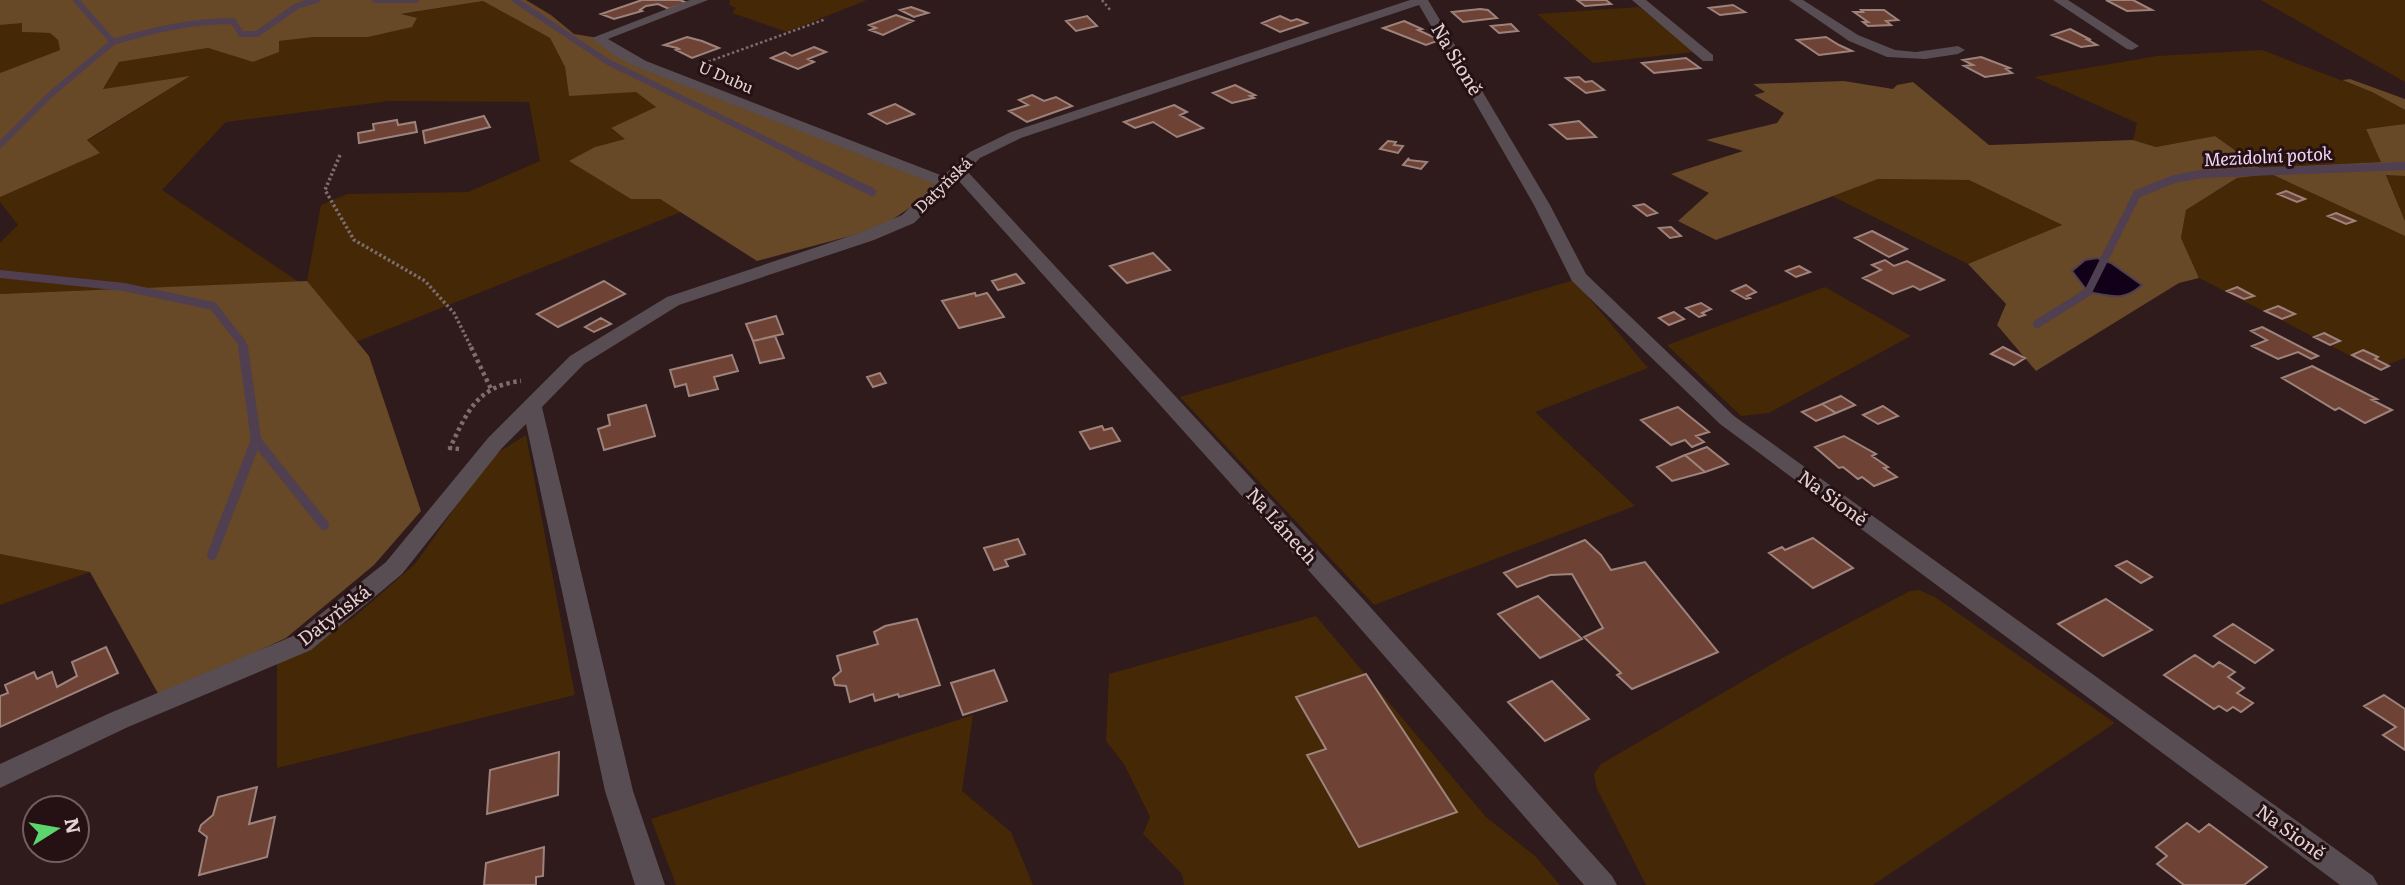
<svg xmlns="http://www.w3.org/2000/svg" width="2405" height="885" font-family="Literata,serif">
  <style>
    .green { fill: #452805 }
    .forest { fill: #674827 }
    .water { fill: #120018; stroke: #503f50; stroke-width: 2 }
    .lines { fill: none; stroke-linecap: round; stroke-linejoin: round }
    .stream-far2 { stroke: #503f50; stroke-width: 6 }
    .stream-far1 { stroke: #503f50; stroke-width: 8 }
    .stream { stroke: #503f50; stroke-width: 10 }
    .building { fill: #6e4335; stroke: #9d837b; stroke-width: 2 }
    .path-far2 { stroke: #7e6c6e; stroke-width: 2.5; stroke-dasharray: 2.5 2.5; stroke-linecap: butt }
    .path-far1 { stroke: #7e6c6e; stroke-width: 3.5; stroke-dasharray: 2.5 2.5; stroke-linecap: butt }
    .path { stroke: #7e6c6e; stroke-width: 4.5; stroke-dasharray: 3.5 3.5; stroke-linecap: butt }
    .street { fill: #574d52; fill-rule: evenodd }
    .labels { text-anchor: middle; stroke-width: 6; stroke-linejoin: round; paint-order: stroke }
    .far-street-label { font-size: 16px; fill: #e1d2d3; stroke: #251113 }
    .far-water-label { font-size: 18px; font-style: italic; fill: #f3d7fb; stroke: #251113 }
    .street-label { font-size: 19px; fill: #e1d2d3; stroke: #251113 }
  </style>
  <rect width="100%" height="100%" fill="#2f1a1c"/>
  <path class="green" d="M730,0h137l-80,32 -55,-19 4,-5 -7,-3z
    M2261,0h144v82z
    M483,1l67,37 15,29 4,28 67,-3 21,15 -46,22 15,10 -31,8 36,52h29l21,13 -325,130 -49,-61 14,-76 26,-11 121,-2 72,-31 -11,-59 -140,-1 -163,21 -64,68 137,92 -299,12v-51l18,-18 -18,-23v-6l188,-119 -85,12 16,-27 89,-14 45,14 26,-21 137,-22 -18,-4z
    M1639,7l56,45 -102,11 -56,-49z
    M10,22l12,1 1,9 27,1 8,7 2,10 -60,23v-48z
    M2262,50l110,42 33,18v14l-39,5 16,33 -122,6 -45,-32 -59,11 -23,-7 4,-17 -103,-46 123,-21z
    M2271,174l134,62v122l-29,11 -177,-91 -18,-40 5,-28 51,-32z
    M2386,174l19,2v45z
    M1878,179l91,1 94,46 -95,38 -136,-68z
    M1574,280l74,88 -113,44 100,94 -261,99 -194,-208z
    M1825,287l86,49 -142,77 -28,3 -74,-71z
    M526,435l49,260 -298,73v-105l76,-45 62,-54 76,-107z
    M0,554l90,18 -90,33z
    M1919,590l16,7 180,126 -242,162h-227l-49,-96 -3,-15 7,-10 185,-108 124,-65z
    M1316,616l170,201 49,39 25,29h-376l-2,-11 -39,-40 7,-17 -26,-53 -18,-23 3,-67z
    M973,715l-11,76 49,41 22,53h-357l-25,-66z"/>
  <path class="forest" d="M0,0h526l25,15 23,19 25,4 16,13 331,132 -66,45 -123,33 -97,-62h-29l-62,-38 26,-14 30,-8 -14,-11 45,-21 -20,-15 -67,4 -4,-29 -15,-29 -67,-37 -82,13 16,4 -5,9 -44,10h-55l-34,4v11l-26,10 -45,-14 -89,14 -16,27 87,-13 -103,64 13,13 -100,44v-124l60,-23 -2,-10 -8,-7 -28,-1v-9l-22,2z
    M2350,79l55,20v11l-33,-18 -30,-12z
    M1844,81l49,8 4,-4 16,-3 76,63 144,-5 23,7 59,-11 45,32 121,-6 -15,-33 39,-5v52l-19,-1 19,46v15l-134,-62 -34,4 -51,32 -5,28 18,40 -20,5 -143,88 -39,-46 9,-21 -38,-40 94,-39 -93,-45 -91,-1 -162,61 -38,-19 31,-28 -38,-19 72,-23 -37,-11 71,-17 7,-10 -30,-18 11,-3 -12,-8z
    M307,281l62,75 52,155 -47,54 -88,73 -126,59 -70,-125 -90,-18v-260z"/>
  <path class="water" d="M2097,258l14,5 31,22c-19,17 -31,11 -54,7l-16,-21 13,-11z"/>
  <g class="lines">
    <path class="stream-far2" d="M76,0l37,42c40,-12 78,-21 120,-21l8,13h16l40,-28 20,-6
      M375,0h41
      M515,0l93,62 191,94
      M0,145l51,-51 62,-52"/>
    <path class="stream-far1" d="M796,155l76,37
      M0,274l124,13 89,19 29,37 1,6
      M2037,324l51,-32 49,-98 37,-15 28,-5 203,-8"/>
    <path class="stream" d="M256,440l68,85
      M212,555l44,-115 -13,-93"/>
  </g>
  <path class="building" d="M642,0h38l7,3 -18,6 -11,-5 -12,2 -6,4 2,1 -28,8 -13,-5z
    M1577,0h29l5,4 -26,2z
    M2106,0h27l19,10 -25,1z
    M1733,5l12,7 -25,3 -11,-7z
    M911,7l17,6 -14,4 -14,-7z
    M1480,9l8,1 9,8 -34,4 -11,-10z
    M1861,10h23l14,10 -12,1 5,4 -23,1 -5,-4h5l-14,-10h9z
    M896,15l17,6 -30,14 -13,-5 6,-2 -7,-3z
    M1087,16l10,10 -21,5 -10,-10z
    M1280,16l11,5 6,-2 10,4 -27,9 -18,-9z
    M1404,21l18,8 -4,1 22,10 -14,5 -43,-17z
    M1511,24l7,7 -19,2 -8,-7z
    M2070,29l21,11h-3l9,5 -16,2 -29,-12z
    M687,37l15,4 17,7 -27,10 -16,-8 3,-1 -2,-1 -13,-3z
    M1826,37l13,8 13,6 -33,4 -22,-15z
    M814,47l12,5 -18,7 6,3 -16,7 -27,-11 14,-6 7,4z
    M1981,57l29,11 -4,1 6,4 -27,4 -21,-11 9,-1 -10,-5z
    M1686,58l14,10 -46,5 -12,-10z
    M1579,77l6,5 7,-1 12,9 -18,3 -20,-15z
    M1235,85l20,10 -5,1 4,2 -22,5 -19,-10z
    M1032,95l12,6 12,-4 16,9 -45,16 -18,-11 19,-6 -9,-5z
    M895,104l19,10 -27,10 -18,-10z
    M1174,105l13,7 -7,3 23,13 -26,9 -24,-15 -18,6 -11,-6z
    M484,116l6,11 -65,16 -2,-12z
    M397,120l1,5 17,-3 2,10 -58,11 -1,-10 16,-3 -1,-6z
    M1579,121l17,16 -29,2 -17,-14z
    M1388,141l8,1 -2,3 9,1 -5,7 -18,-4z
    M1409,158l-1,2 19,2 -6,7 -18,-4z
    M2286,191l19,8 -8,3 -19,-8z
    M1644,204l13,9 -10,3 -13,-10z
    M2336,213l19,8 -9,3 -18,-8z
    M1671,227l10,9 -11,2 -11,-10z
    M1872,231l35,18 -18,8 -34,-19z
    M1153,253l17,17 -43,13 -17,-17z
    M1885,260l9,6 13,-5 37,19 -24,10 -7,-4 -20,8 -30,-16 18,-8 -9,-5z
    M1799,266l11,6 -14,5 -10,-6z
    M1016,274l8,9 -26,7 -6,-9z
    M604,281l21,13 -67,33 -21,-13z
    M1746,285l10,7 -9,4 3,2 -4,1 -14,-8z
    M2237,287l17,9 -10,3 -17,-8z
    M975,293l1,3 11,-3 17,24 -45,11 -17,-27z
    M1701,303l10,6 -9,4 3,2 -6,2 -13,-9z
    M2278,306l17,8 -13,5 -17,-8z
    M1674,312l10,7 -15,6 -10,-7z
    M776,316l7,18 -30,7 -7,-17z
    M601,318l10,6 -17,8 -9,-5z
    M2262,327l56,29 -7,3 -13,-7 -20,7 -26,-13 15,-6 -16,-9z
    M2324,333l16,8 -10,4 -16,-8z
    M775,336l9,22 -24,5 -7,-22z
    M2003,347l22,11 -11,7 -23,-11z
    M2363,350l15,7 -3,2 14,7 -8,4 -29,-15z
    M732,355l6,16 -24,6 4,12 -29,7 -3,-12 -11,3 -5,-17z
    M2312,366l65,33 -5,1 20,10 -27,13 -26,-15 -4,2 -53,-32z
    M880,373l6,10 -13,4 -6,-10z
    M1841,396l14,9 -19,8 -14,-9z
    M1822,404l14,9 -20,8 -14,-9z
    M646,405l9,31 -51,14 -6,-21 12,-4 -2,-10z
    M1883,406l15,10 -20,8 -15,-9z
    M1678,407l31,25 -13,4 8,6 -12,5 -7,-7 -14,5 -30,-25z
    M1102,426l2,4 8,-2 8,13 -30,8 -10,-17z
    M1844,436l32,18 -4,2 16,11 -4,1 13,9 -23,9 -12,-9 -4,2 -15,-12 -4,1 -24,-21z
    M1707,447l21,17 -23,8 -20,-17z
    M1685,455l20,17 -33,9 -15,-14z
    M1813,538l40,30 -40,20 -44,-35 13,-6 3,3z
    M1018,539l7,15 -20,6 3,6 -14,4 -10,-22z
    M1585,540l16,15 10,15 34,-8 73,90 -86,37 -15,-14 4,-2 -37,-36 19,-9 -31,-54 -22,1 -33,12 -13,-14z
    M2127,561l25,16 -11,6 -25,-17z
    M1538,596l44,43 -42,19 -42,-44z
    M2106,599l46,31 -49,26 -45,-32z
    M917,619l23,66 -41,12 -1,-3 -23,7 -2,-7 -23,8 -4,-16 -11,-1 -2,-7 8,-7 -4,-15 41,-12 -4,-12 11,-6z
    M2233,624l40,26 -18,13 -41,-27z
    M106,647l12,26 -118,54v-31l8,-3 -3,-8 29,-13 3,7 15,-7 5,15 20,-11 -5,-14z
    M2195,655l18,12 6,-5 16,10 -7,5 16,11 -7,5 16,10 -12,9 -8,-5 -6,4 -8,-5 -5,3 -50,-34z
    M994,670l13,31 -44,14 -12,-32z
    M1366,674l91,138 -98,35 -52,-92 19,-6 -30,-52z
    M1552,681l37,38 -44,22 -37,-39z
    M2384,695l21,14v41l-22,-15 13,-8 -32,-21z
    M559,752l-1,43 -71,19 3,-44z
    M257,787l-8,37 26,-7 -8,40 -68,18 8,-38 -8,-6 2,-6 12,-10 5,-18z
    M2187,823l12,9 10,-8 58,43 -23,18h-60l-27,-21 10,-8 -11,-9z
    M544,847l-1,29 -7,1v8h-52l2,-22z"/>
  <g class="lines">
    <path class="path-far2" d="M1102,0l9,11
      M699,65l127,-46"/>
    <path class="path-far1" d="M340,155l-15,35 29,50 71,41 29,32 18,36"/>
    <path class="path" d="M471,347l21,44
      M459,449l-9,-1c17,-36 27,-62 71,-67"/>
    <path class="street" d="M690,0h18l-100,39 38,22 297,115 27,-24 41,-20 399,-132h18l122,205 36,69 148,142 639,460 5,9h-38l-620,-461 -148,-143 -38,-76 -115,-200 -398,133 -41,20 -13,13 396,428 249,277 5,9h-33l-239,-274 -387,-431 -44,43 -40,17 -195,65 -95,59 -42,43 91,384 32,94h-30l-30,-94 -79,-367 -24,24 -100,126 -91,76 -183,77 -128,61v-24l110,-51 183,-77 93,-74 102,-124 82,-82 97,-59 195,-65 40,-17 33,-31 -298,-117 -22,-11 -23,-18z
      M1632,0h14l67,55v6h-10z
      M1789,0h14l55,35 37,15 21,2 42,-6 7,4 -7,4 -33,5 -38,-2 -38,-16z
      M2053,0h15l71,46 -7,4 -5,-1z"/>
  </g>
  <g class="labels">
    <g class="far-street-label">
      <text transform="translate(726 77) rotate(23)" y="6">U Dubu</text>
      <text transform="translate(943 185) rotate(-44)" y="6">Datyňská</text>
    </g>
    <g class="far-water-label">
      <text transform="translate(2268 157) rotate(-3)" y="6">Mezidolní potok</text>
    </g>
    <g class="street-label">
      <text transform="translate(1457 59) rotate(59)" y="7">Na Sioně</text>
      <text transform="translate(1833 498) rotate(36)" y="7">Na Sioně</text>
      <text transform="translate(1282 526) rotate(48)" y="7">Na Lánech</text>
      <text transform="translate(334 615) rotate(-38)" y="7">Datyňská</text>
      <text transform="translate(2291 832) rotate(36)" y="7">Na Sioně</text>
    </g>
  </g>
  <g transform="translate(56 829) rotate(79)"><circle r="33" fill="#251113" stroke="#705e60" stroke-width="2"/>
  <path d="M0-5L12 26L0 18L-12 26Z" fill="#5dd56d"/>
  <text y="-10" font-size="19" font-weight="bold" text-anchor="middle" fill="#e1d2d3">N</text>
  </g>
</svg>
